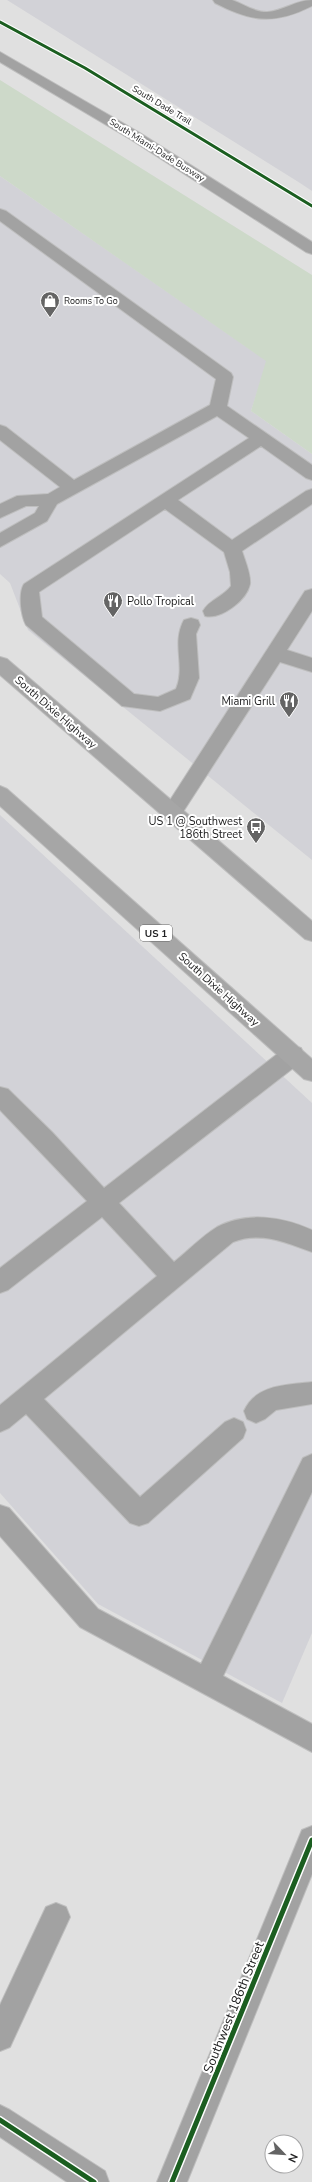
<svg xmlns="http://www.w3.org/2000/svg" width="312" height="2182" font-family="'Nunito Sans',sans-serif">
  <style>
    .built { fill: #d2d2d7 }
    .green { fill: #cdd9c9 }
    .lines { fill: none; stroke-linecap: round; stroke-linejoin: round }
    .service-casing { stroke: #bebebe; stroke-width: 2 }
    .minor-casing { stroke: #bebebe; stroke-width: 2 }
    .tertiary-casing { stroke: #bebebe; stroke-width: 2 }
    .trunk-casing { stroke: #bebebe; stroke-width: 2 }
    .service { fill: #a2a2a2; fill-rule: evenodd }
    .minor { fill: #a2a2a2; fill-rule: evenodd }
    .tertiary { fill: #a2a2a2; fill-rule: evenodd }
    .trunk { fill: #a6a6a6; fill-rule: evenodd }
    .cycleway-far1-casing { stroke: #fff; stroke-width: 5 }
    .cycleway-casing { stroke: #fff; stroke-width: 8 }
    .cycleway-far1 { stroke: #1b5e20; stroke-width: 3 }
    .cycleway { stroke: #1b5e20; stroke-width: 5 }
    .labels { text-anchor: middle; stroke-width: 4; stroke-linejoin: round; paint-order: stroke }
    .far-street-label { font-size: 9px; fill: #212122; stroke: #fff }
    .far-poi-label { font-size: 9px; fill: #212122; stroke: #fff; text-anchor: start }
    .shield { fill: #fff; stroke: #646464; stroke-width: 1 }
    .shield-label { font-size: 10px; font-weight: bold; fill: #212122 }
    .poi-label { font-size: 11px; fill: #212122; stroke: #fff; text-anchor: end }
    .street-label { font-size: 11px; fill: #212122; stroke: #fff }
    .near-street-label { font-size: 13px; fill: #212122; stroke: #fff }
  </style>
  <rect width="100%" height="100%" fill="#e0e0e0"/>
  <path class="built" d="M7,0h305v191l-12,-8z
    M0,176l267,185 -16,50 61,43v406l-284,-230 -18,-47 -10,-9z
    M0,815l312,288v530l-30,70 -184,-99 -98,-111z"/>
  <path class="green" d="M0,80l312,195v179l-61,-43 15,-50 -266,-185z"/>
  <g class="lines">
    <defs>
      <path id="service" d="M213,0c6,0 13,0 19,0 12,4 21,12 35,12 16,-1 29,-12 45,-12v6c-38,19 -60,16 -97,-3z
        M0,52l140,81 172,109v12l-6,-2 -176,-113 -130,-77z
        M0,209l6,2 225,162 2,4 -6,29 85,59v15l-6,-2 -45,-32 -83,54 54,40 74,-49 6,-2v15l-70,47c3,10 9,23 8,33 -3,16 -29,36 -45,32l-2,-5c6,-11 21,-15 28,-25l-1,-14 -6,-20 -59,-43 -126,83 3,25 92,77 24,3 18,-8c10,-24 -5,-45 8,-69l7,-2 7,2 2,5 -4,9 3,44 -9,21 -30,12 -38,-5 -96,-81c-5,-9 -8,-32 -2,-41l225,-146 -32,-22 -160,88 -10,17 -47,26v-14l35,-20 4,-7h-13l-26,12v-14l17,-8 31,-2 12,-7 -60,-47v-15l6,2 68,53 136,-75 6,-26 -216,-158z
        M312,589v22l-25,39 25,8v14l-32,-10 -101,156 -7,3 -7,-3 -3,-5 3,-5 140,-217z
        M293,1046l8,2 3,7 -3,7 -182,141 55,59c14,-11 28,-26 43,-35 30,-16 66,-10 95,3v22c-26,-9 -51,-21 -79,-10l-189,157 96,98 85,-75 9,-4 9,4 3,8 -3,8 -95,85 -9,3 -9,-3 -104,-109 -17,14 -9,4v-27l157,-129 -55,-59 -94,73 -8,3v-25l87,-67 -87,-91v-23l8,2 44,43 52,56 181,-140z
        M312,1382v22l-36,6 -11,9 -9,4 -9,-4 -3,-8c12,-27 43,-26 68,-29z
        M312,1454v38l-89,184 89,48v28l-232,-125 -80,-91v-31l9,3 89,101 103,55 102,-206z
        M56,1903l10,4 4,10 -60,130 -10,4v-46l46,-98z"/>
      <path id="minor" d="M0,2105l10,5 95,61 4,11h-42l-67,-45z"/>
      <path id="tertiary" d="M312,1826v48l-125,308h-30l145,-352z"/>
      <path id="trunk" d="M0,657l7,2 305,262v20l-7,-2 -305,-264z
        M0,786l7,3 305,270v22l-8,-2 -304,-273z"/>
    </defs>
    <use href="#service" class="service-casing"/>
    <use href="#minor" class="minor-casing"/>
    <use href="#tertiary" class="tertiary-casing"/>
    <use href="#trunk" class="trunk-casing"/>
    <use href="#service" class="service"/>
    <use href="#minor" class="minor"/>
    <use href="#tertiary" class="tertiary"/>
    <use href="#trunk" class="trunk"/>
    <defs>
      <path id="cycleway-far1" d="M0,22l85,46 227,138"/>
      <path id="cycleway" d="M0,2120l94,62
        M172,2182l140,-342"/>
    </defs>
    <use href="#cycleway-far1" class="cycleway-far1-casing"/>
    <use href="#cycleway" class="cycleway-casing"/>
    <use href="#cycleway-far1" class="cycleway-far1"/>
    <use href="#cycleway" class="cycleway"/>
  </g>
  <defs>
    <symbol id="shop-pin" viewBox="-11 -11 22 30"><path d="M0 17L-7.5 6A9.5 9.5 0 1 1 7.5 6Z" fill="#646464" stroke="#fff"/><path d="M-5-2.5h2.3a2.7 3.5 0 0 1 5.4 0H5L5.5 6h-11ZM-1.5-2.5h3a1.5 2.3 0 0 0-3 0Z" fill="#fff"/></symbol>
    <symbol id="restaurant-pin" viewBox="-11 -11 22 30"><path d="M0 17L-7.5 6A9.5 9.5 0 1 1 7.5 6Z" fill="#646464" stroke="#fff"/><path d="M-5-6h1v4h1v-4h1v4h1v-4h1v5L-1.5 .5V6h-2V.5L-5-1ZM5-6V6H3V1.5H1.5Q1.5-4 5-6Z" fill="#fff"/></symbol>
    <symbol id="bus-pin" viewBox="-11 -11 22 30"><path d="M0 17L-7.5 6A9.5 9.5 0 1 1 7.5 6Z" fill="#646464" stroke="#fff"/><path d="M-5-6H5V4H4V6H2V4H-2V6H-4V4H-5ZM-3.5-4V0h7V-4ZM-3.5 1.2v1.5H-2V1.2ZM2 1.2v1.5H3.5V1.2Z" fill="#fff"/></symbol>
  </defs>
  <g fill-rule="evenodd">
    <use href="#shop-pin" x="39" y="290" width="22" height="30"/>
    <use href="#restaurant-pin" x="102" y="590" width="22" height="30"/>
    <use href="#restaurant-pin" x="278" y="690" width="22" height="30"/>
    <use href="#bus-pin" x="245" y="816" width="22" height="30"/>
  </g>
  <g class="labels">
    <g class="far-street-label">
      <text transform="translate(162 105) rotate(31)" y="3">South Dade Trail</text>
      <text transform="translate(157 150) rotate(32)" y="3">South Miami-Dade Busway</text>
    </g>
    <g class="far-poi-label">
      <text x="64" y="304">Rooms To Go</text>
    </g>
    <rect class="shield" x="140" y="925" width="32" height="16" rx="3"/>
    <g class="shield-label">
      <text x="156" y="937">US 1</text>
    </g>
    <g class="poi-label">
      <text x="127" y="605" text-anchor="start">Pollo Tropical</text>
      <text x="275" y="705">Miami Grill</text>
      <text x="242" y="825">US 1 @ Southwest<tspan x="242" dy="13">186th Street</tspan></text>
    </g>
    <g class="street-label">
      <text transform="translate(56 712) rotate(41)" y="4">South Dixie Highway</text>
      <text transform="translate(219 989) rotate(42)" y="4">South Dixie Highway</text>
    </g>
    <g class="near-street-label">
      <text transform="translate(233 2007) rotate(-68)" y="5">Southwest 186th Street</text>
    </g>
  </g>
  <g transform="translate(284 2154) rotate(115)"><circle r="19" fill="#ffffff" stroke="#a6a6a7"/>
  <path d="M0-3L7 15L0 10L-7 15Z" fill="#646464"/>
  <text y="-6" font-size="11" font-weight="bold" text-anchor="middle" fill="#212122">N</text>
  </g>
</svg>
